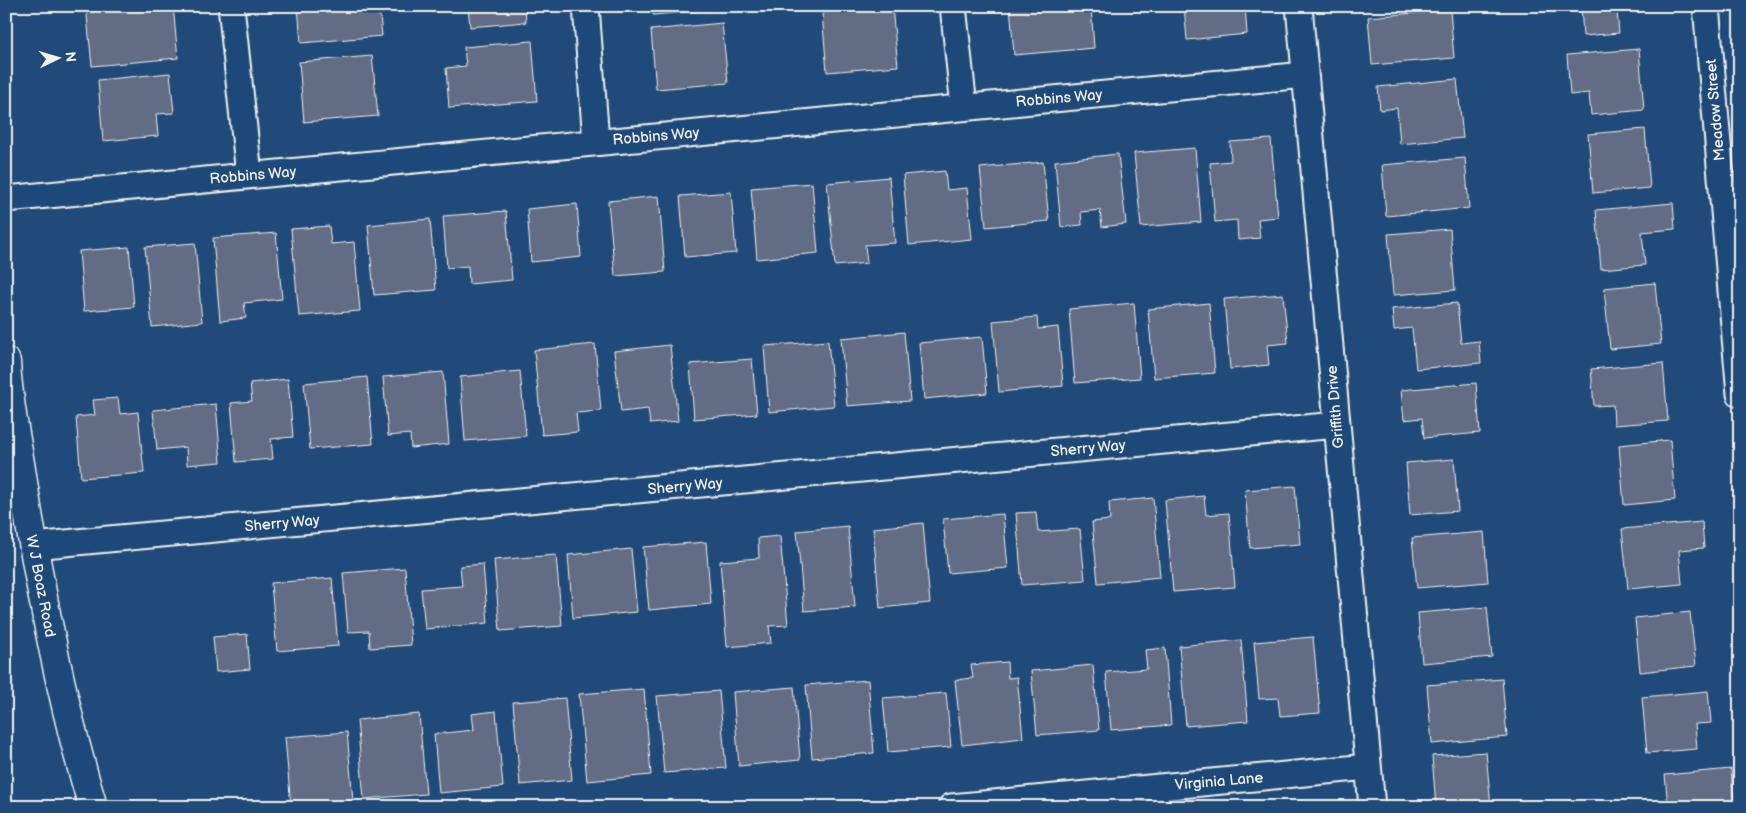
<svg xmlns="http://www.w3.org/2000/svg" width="1746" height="813" font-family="'Balsamiq Sans',sans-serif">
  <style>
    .building { fill: #636c85; stroke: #f4f1e8 }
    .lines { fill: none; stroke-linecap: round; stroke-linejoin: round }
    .street-casing { stroke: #f4f1e8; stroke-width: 29 }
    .secondary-casing { stroke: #f4f1e8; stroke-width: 31 }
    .street { stroke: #1f4a7a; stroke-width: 25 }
    .secondary { stroke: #1f4a7a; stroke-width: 28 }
    .labels { text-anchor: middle; stroke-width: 4; stroke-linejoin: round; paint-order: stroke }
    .street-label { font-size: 15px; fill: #f4f1e8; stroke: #1f4a7a }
  </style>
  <rect width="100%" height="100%" fill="#1f4a7a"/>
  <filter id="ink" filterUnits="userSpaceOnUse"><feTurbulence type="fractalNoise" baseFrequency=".02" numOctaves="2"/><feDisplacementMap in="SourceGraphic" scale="10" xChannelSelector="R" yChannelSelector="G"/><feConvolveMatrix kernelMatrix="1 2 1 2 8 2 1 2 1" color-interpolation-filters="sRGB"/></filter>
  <g filter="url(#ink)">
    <path class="building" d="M86,6h87l5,52 -86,8z
      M298,6h81l3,30 -81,7z
      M468,6h57l1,16 -56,5z
      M652,6h81v2l-80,7z
      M1010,6h81l3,42 -80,7z
      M1184,6h61l2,28 -60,6z
      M1581,6h54v4l-18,1 2,22 -36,3z
      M892,7l6,59 -71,6 -5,-59z
      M1450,10l4,48 -82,7 -4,-48z
      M722,23l6,60 -72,6 -5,-59z
      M532,41l5,60 -88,7 -3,-40 20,-2 -2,-19z
      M1639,49l5,61 -53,5 -2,-22 -19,2 -3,-40z
      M372,56l6,60 -74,6 -5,-60z
      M170,73l4,40 -18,1 2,22 -55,5 -5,-61z
      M1457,79l6,59 -63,6 -3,-36 -17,2 -2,-23z
      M1645,129l5,59 -57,5 -5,-59z
      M1271,139l7,78 -20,2 2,19 -22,2 -1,-20 -22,2 -5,-59 21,-2 -1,-19z
      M1195,148l6,74 -60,5 -7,-74z
      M1118,154l8,70 -24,3 -2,-17 -19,2 1,13 -21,2 -6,-66z
      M1465,158l4,50 -83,8 -4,-51z
      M1043,162l6,59 -63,6 -6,-59z
      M945,171l2,19 20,-2 5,51 -63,6 -6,-70z
      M889,177l6,66 -30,2 2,18 -32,3 -8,-83z
      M812,183l6,70 -61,6 -6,-71z
      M731,192l5,61 -51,4 -5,-61z
      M659,196l6,76 -50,4 -7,-75z
      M1673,203l2,26 -33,3 3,33 -44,4 -5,-59z
      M577,204l4,53 -50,5 -4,-53z
      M506,211l6,69 -43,4 -1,-18 -21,2 -4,-52z
      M430,219l6,71 -62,5 -6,-70z
      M329,226l2,18 23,-2 6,69 -61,5 -8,-87z
      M1450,229l5,61 -62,5 -5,-61z
      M276,233l6,66 -38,4 2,15 -26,3 -7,-83z
      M195,243l7,79 -50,5 -7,-80z
      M129,247l5,60 -50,4 -5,-60z
      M1655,283l6,61 -51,5 -6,-61z
      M1283,294l5,49 -21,2 2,20 -39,4 -6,-70z
      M1134,303l6,75 -65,5 -6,-74z
      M1209,303l6,70 -61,5 -6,-69z
      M1457,303l4,40 18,-2 2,22 -65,6 -4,-41 -18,2 -2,-21z
      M1037,317l1,12 20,-2 5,59 -64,6 -6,-71z
      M904,332l6,69 -63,5 -6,-68z
      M982,337l5,56 -63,6 -5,-56z
      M828,341l6,65 -65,6 -5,-66z
      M595,344l6,67 -25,2 2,19 -36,3 -8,-85z
      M670,345l8,76 -28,3 -2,-15 -27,3 -7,-61z
      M752,359l5,55 -63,5 -4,-55z
      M1663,363l5,58 -54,4 -1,-20 -19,1 -3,-37z
      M520,371l6,65 -61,5 -5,-64z
      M443,372l6,72 -38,4 -1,-14 -22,2 -5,-59z
      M367,377l6,67 -63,5 -6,-66z
      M288,379l5,58 -22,2 2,20 -37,3 -5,-59 21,-2 -2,-18z
      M1476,383l4,50 -56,5 -2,-20 -18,2 -3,-30z
      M118,398l2,16 18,-2 6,61 -63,5 -5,-61 19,-2 -2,-15z
      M216,404l5,58 -34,3 -1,-18 -29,3 -4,-40z
      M1670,440l5,60 -51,5 -5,-60z
      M1454,459l4,52 -48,4 -4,-52z
      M1295,486l5,58 -50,4 -5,-58z
      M1204,496l2,19 23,-2 6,74 -62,5 -8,-92z
      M1153,498l7,79 -62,6 -6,-61 18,-2 -1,-18z
      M1036,512l2,20 42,-3 5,51 -63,5 -6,-72z
      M1003,514l5,54 -60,5 -5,-54z
      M1702,522l2,26 -25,2 3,34 -54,5 -6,-60z
      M923,523l7,80 -50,5 -7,-80z
      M848,526l7,81 -51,4 -7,-80z
      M1484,532l4,50 -71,6 -5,-50z
      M780,536l8,89 -19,1 2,17 -44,4 -7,-86 39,-3 -1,-20z
      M706,542l5,62 -62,6 -6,-63z
      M631,549l6,63 -64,6 -5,-63z
      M556,555l6,71 -62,5 -6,-71z
      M483,564l5,59 -63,6 -4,-40 41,-3 -2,-20z
      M405,568l6,77 -41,3 -1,-17 -21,1 -5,-59z
      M332,578l6,68 -61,5 -6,-68z
      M1487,607l5,50 -70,6 -4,-50z
      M1690,612l6,54 -56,6 -5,-54z
      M247,634l3,35 -34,3 -3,-35z
      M1313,637l7,76 -40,3 -2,-18 -19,1 -5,-57z
      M1241,640l7,81 -62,5 -7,-80z
      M1165,648l6,77 -60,5 -5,-58 41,-3 -2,-19z
      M1007,662l1,16 9,-1 6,61 -61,7 -7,-65 18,-2 -2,-13z
      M1093,665l6,65 -62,5 -6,-64z
      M1502,679l5,58 -75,7 -5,-59z
      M868,680l6,73 -62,5 -6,-73z
      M794,687l6,73 -61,6 -6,-74z
      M644,689l7,86 -64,6 -8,-87z
      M719,691l7,77 -62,5 -7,-77z
      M1708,691l3,32 -16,1 2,25 -50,4 -5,-56z
      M946,693l5,54 -63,5 -5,-54z
      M565,698l7,82 -52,5 -7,-83z
      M496,711l7,76 -64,6 -5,-59 40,-4 -2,-16z
      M419,714l7,80 -62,5 -7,-79z
      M347,732l6,69 -62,6 -6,-70z
      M1486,752l5,55h-55l-4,-51z
      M1731,769l3,38h-66l-3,-32z"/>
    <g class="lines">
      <defs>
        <path id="street" d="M231,6l18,169
          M586,6l10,136
          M953,6l11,101
          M1299,6l73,801
          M1706,6l34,388
          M6,199l1299,-124
          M33,546l1304,-121
          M951,807l417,-40"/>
        <path id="secondary" d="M6,362c2,40 11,80 17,120 17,109 38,219 70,325"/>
      </defs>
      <use href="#street" class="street-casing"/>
      <use href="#secondary" class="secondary-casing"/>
      <use href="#street" class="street"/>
      <use href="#secondary" class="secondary"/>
    </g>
  </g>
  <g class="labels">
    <g class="street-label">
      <text transform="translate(1059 98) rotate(-5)" y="5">Robbins Way</text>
      <text transform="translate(1715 110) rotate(-95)" y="5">Meadow Street</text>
      <text transform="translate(656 136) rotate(-5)" y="5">Robbins Way</text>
      <text transform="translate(253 175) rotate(-5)" y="5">Robbins Way</text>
      <text transform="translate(1335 407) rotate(-95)" y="5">Griffith Drive</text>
      <text transform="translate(1088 448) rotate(-5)" y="5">Sherry Way</text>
      <text transform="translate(685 486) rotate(-5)" y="5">Sherry Way</text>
      <text transform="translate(282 523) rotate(-5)" y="5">Sherry Way</text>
      <text transform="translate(41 586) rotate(79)" y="5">W J Boaz Road</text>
      <text transform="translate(1219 781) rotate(-5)" y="5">Virginia Lane</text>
    </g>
  </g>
  <rect width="1746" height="813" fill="none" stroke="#1f4a7a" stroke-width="25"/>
  <rect x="12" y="12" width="1721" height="788" fill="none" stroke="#f4f1e8" stroke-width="2" filter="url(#ink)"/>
  <g transform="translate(58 58) rotate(85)" stroke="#1f4a7a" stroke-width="4" paint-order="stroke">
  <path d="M0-4L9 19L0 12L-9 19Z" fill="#f4f1e8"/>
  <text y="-8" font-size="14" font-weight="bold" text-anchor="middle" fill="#f4f1e8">N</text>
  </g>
</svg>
